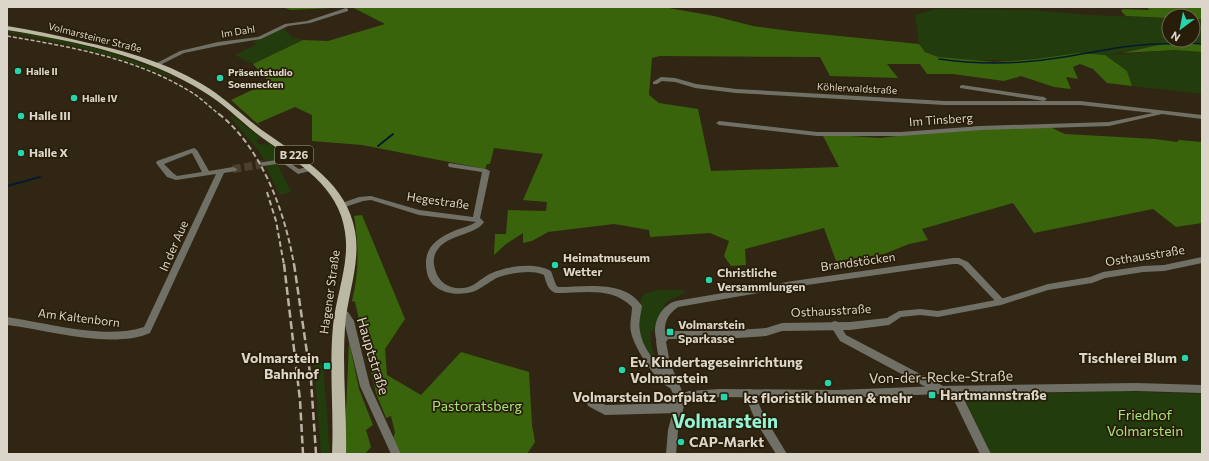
<svg xmlns="http://www.w3.org/2000/svg" width="1209" height="461" font-family="Commissioner,sans-serif">
  <style>
    .green { fill: #233c0d }
    .forest { fill: #39640c }
    .lines { fill: none; stroke-linecap: round; stroke-linejoin: round }
    .stream-far1 { stroke: #021b2e; stroke-width: 1.5 }
    .stream { stroke: #021b2e; stroke-width: 2 }
    .minor-tunnel { stroke: #4b402e; stroke-width: 8; stroke-dasharray: 8 3.5; stroke-linecap: butt }
    .minor { fill: #717066; fill-rule: evenodd }
    .tertiary { fill: #717066; fill-rule: evenodd }
    .primary { fill: #bbb9a3; fill-rule: evenodd }
    .rail-far2 { stroke: #bab2a5; stroke-width: 1.5; stroke-dasharray: 4 2; stroke-linecap: butt }
    .rail-far1 { stroke: #bab2a5; stroke-width: 2; stroke-dasharray: 5.5 3; stroke-linecap: butt }
    .rail { stroke: #bab2a5; stroke-width: 2.5; stroke-dasharray: 8 3.5; stroke-linecap: butt }
    .poi-dot { fill: #27d5ad; stroke: #271d09; stroke-width: 1.5 }
    .labels { text-anchor: middle; stroke-width: 3.5; stroke-linejoin: round; paint-order: stroke }
    .far-street-label { font-size: 10px; fill: #dcd5c9; stroke: #271d09 }
    .far-poi-label { font-size: 10px; font-weight: bold; fill: #dcd5c9; stroke: #271d09; text-anchor: start }
    .shield { fill: #271d09; stroke: #a69e8f; stroke-width: 1 }
    .shield-label { font-size: 11px; font-weight: bold; fill: #dcd5c9 }
    .poi-label { font-size: 12px; font-weight: bold; fill: #dcd5c9; stroke: #271d09; text-anchor: start }
    .street-label { font-size: 12px; fill: #dcd5c9; stroke: #271d09 }
    .near-street-label { font-size: 14px; fill: #dcd5c9; stroke: #271d09 }
    .near-poi-label { font-size: 14px; font-weight: bold; fill: #dcd5c9; stroke: #271d09; text-anchor: end }
    .near-park-label { font-size: 14px; fill: #a5e378; stroke: #271d09 }
    .near-district-label { font-size: 19px; font-weight: bold; fill: #95f4d7; stroke: #271d09 }
  </style>
  <rect width="100%" height="100%" fill="#312613"/>
  <path class="green" d="M936,9l94,1 60,5 79,3v22h24v-21h9v24l-30,-1 -62,13 65,-5 27,2v42l-70,-8 -5,-15 -22,-16 -95,5h-37l-35,-3 -13,-5 -6,-8 -4,-29z
    M283,28l9,9 11,3 -50,24 -18,-9 22,-11 -5,-2z
    M7,31c57,7 113,22 165,45l-2,1c-53,-22 -107,-35 -163,-45z
    M233,116l28,22 -5,3 4,4 8,-2 24,16 -27,2 -9,-14 -26,-30z
    M277,163l14,29 -11,3 -15,-30z
    M681,290l5,2 -20,10 -13,29 -3,1 1,14 8,20 -10,-12 -12,-22 4,-34c6,-10 30,-8 40,-8z
    M323,363l7,91h-9l-7,-89z
    M1118,391l84,3v60h-211l-28,-58z"/>
  <path class="forest" d="M282,7h381l51,9 39,10 37,5 129,13 6,8 13,5 56,5 42,-3 43,-6 26,2 22,16 5,15 -25,-3 -14,-14 -13,-5 -7,3 5,12 -12,-2 5,12 -17,-2 -33,-11 -17,5 -51,-7h-26l-7,-10h-33l11,14 -68,-2 -10,-19 -160,-1 -8,2 -3,37 10,8 39,6 13,62 128,-4 -17,-33 58,4 99,-12 71,1 15,7 90,5 22,3 2,-2 23,2v81l-26,4 -23,-18 -119,24 -21,-30 -91,26 6,11 -19,4 -25,10 -48,7 -12,-33 -79,21 1,16 -15,1 -7,-10 5,-15 -19,-8 -60,4 -1,-7 -35,-6 -66,8 -16,9 -9,2v-10l-17,11 -12,11 1,-21h11l2,-24 38,1 1,-9 -24,-2 20,-46 -49,-6 -4,16h-3l-2,5 -123,-24 -50,-4v-26l-17,-8 -37,16 2,3 -29,-26 38,-18 -16,-18 50,-24 25,1 57,-17 -33,-17 -61,3z
    M1146,7h56v12h-9v-3h-24v2l-43,-2 -5,-5 2,-2 27,1z
    M1172,42l30,1v9l-27,-2 -53,3z
    M362,215l43,104 -20,30 2,26 34,20 40,-43 68,20 3,53 3,17 -8,12h-126l-8,-16 2,-5 -4,-17 -5,2 -10,-25 -21,-91 -3,-1c7,-29 7,-55 2,-85z
    M347,331l12,58 14,36 -7,5 5,17 -6,7h-21l5,-111z"/>
  <g class="lines">
    <path class="stream-far1" d="M1190,43l12,1
      M939,59c42,6 84,5 125,-2 38,-6 75,-15 113,-13"/>
    <path class="stream" d="M378,146l15,-12
      M7,186l33,-9"/>
    <path class="minor-tunnel" d="M233,169l30,-5"/>
    <path class="minor" d="M346,8l2,1v2l-38,12 -22,3 -27,13 -43,7 -34,7 -26,13 -5,-1 27,-14 38,-9 40,-5 27,-13 22,-3z
      M661,77l14,1 21,6 40,5 208,12h136l122,14v4l-40,-5 -53,12 -128,4 -80,6h-84l-98,-11 -3,-2 3,-2 98,11h84l80,-6 128,-4 44,-9 -73,-8h-136l-208,-12 -41,-5 -20,-6 -13,-1 -5,3h-4v-2z
      M962,85l82,12 3,2 -3,2 -84,-13v-2z
      M194,148l3,2 12,21 24,-4 4,2 -1,2 -12,2 -74,160c-5,2 -11,4 -17,5 -42,6 -85,-8 -126,-13v-8c40,6 98,23 137,10l72,-153 -40,6 -9,-3 -11,-14 1,-2zM192,153l10,19 -25,4 -4,-3 -9,-9z
      M284,159l15,10 12,-3 4,2 -1,2 -16,4 -15,-11 -20,3 -4,-2 4,-2z
      M449,163l37,6 4,2 -10,47 4,4c-8,13 -35,12 -46,27 -5,6 -5,14 -3,20 4,17 21,23 36,17 7,-3 13,-10 21,-13 16,-7 43,-11 59,-2l5,14 2,2c27,0 67,-8 84,19 -1,8 -4,17 -2,25 3,21 22,39 38,52l1,3 -1,3c-16,5 -45,-43 -47,-57 -2,-8 1,-17 1,-25 -20,-21 -49,-14 -76,-14 -8,-2 -10,-11 -12,-18 -10,-6 -34,-2 -45,2 -8,3 -15,10 -24,14 -17,6 -43,3 -48,-18 -5,-24 8,-34 29,-43 6,-2 14,-4 20,-8l-57,-7 -48,-15 -8,1 -21,7 -4,-2 1,-2 20,-7 12,-1 48,14 54,7 9,-45 -33,-5 -1,-2z
      M953,258h6l9,4 36,38 1,2 -1,2h-6l-36,-38 -4,-2h-5l-160,23 -115,20c-10,7 -14,15 -13,27 0,4 1,6 -1,10l-3,1 -3,-1c-8,-16 1,-38 18,-43l117,-20z
      M341,309l7,3 6,9 16,65 31,68h-10l-31,-68 -16,-65c-2,-4 -6,-5 -8,-9l2,-2z
      M835,321l3,1 8,13 99,52 1,3 -1,3 -4,1 -4,-1 -97,-52 -10,-16 2,-3z
      M954,386l4,1 33,67h-11l-31,-64 1,-3z
      M749,389l4,1 11,26 23,38h-11l-20,-32 -12,-29 1,-3z
      M592,399l14,6 72,-2 4,2 1,3 -1,3 -4,2 -73,2 -17,-9 -1,-3 1,-3z"/>
    <path class="tertiary" d="M1202,257v6l-38,8 -21,1 -38,6 -13,5 -44,7 -47,15 -63,12 -18,-2 -19,2 -12,8 -39,5 -68,1 -16,5 -44,3h-54l-2,3 4,21 13,30 6,-2 31,-2 116,1 105,-4 195,-3 66,2v8l-66,-2 -195,3 -105,4 -116,-1 -30,2 -5,3 -7,28 -2,24h-10l2,-24 8,-31c-10,-18 -18,-37 -20,-58l7,-9 3,-1h56l44,-3 16,-5 68,-1 37,-4 12,-7 21,-2 18,2 63,-12 47,-15 42,-7 13,-5 40,-6 21,-1z"/>
    <path class="primary" d="M7,26c25,4 49,9 73,15 46,10 90,22 130,48 21,14 38,32 59,46 36,25 78,49 86,96 6,32 -8,65 -10,96 -3,42 2,85 1,127h-14c2,-42 -3,-85 1,-128 3,-31 17,-63 12,-94 -6,-46 -47,-69 -81,-93 -21,-15 -38,-34 -60,-47 -58,-37 -130,-51 -197,-62z"/>
    <path class="rail-far2" d="M7,36c64,11 131,22 187,58 9,6 17,14 26,21"/>
    <path class="rail-far1" d="M219,114c43,34 66,98 75,151
      M267,192l9,29 8,44"/>
    <path class="rail" d="M284,264l16,136 3,54
      M294,264l17,116 5,74"/>
  </g>
  <g class="poi-dot">
    <circle cx="18" cy="71" r="4"/>
    <circle cx="220" cy="78" r="4"/>
    <circle cx="74" cy="98" r="4"/>
    <circle cx="21" cy="116" r="4"/>
    <circle cx="21" cy="153" r="4"/>
    <circle cx="555" cy="265" r="4"/>
    <circle cx="709" cy="280" r="4"/>
    <rect x="666" y="328" width="8" height="8" rx="2"/>
    <circle cx="1185" cy="358" r="4"/>
    <rect x="323" y="362" width="8" height="8" rx="2"/>
    <circle cx="622" cy="370" r="4"/>
    <circle cx="828" cy="383" r="4"/>
    <rect x="928" y="391" width="8" height="8" rx="2"/>
    <rect x="720" y="393" width="8" height="8" rx="2"/>
    <circle cx="681" cy="442" r="4"/>
  </g>
  <g class="labels">
    <g class="far-street-label">
      <text transform="translate(238 31) rotate(-9)" y="4">Im Dahl</text>
      <text transform="translate(95 37) rotate(14)" y="4">Volmarsteiner Straße</text>
      <text transform="translate(857 88) rotate(3)" y="4">Köhlerwaldstraße</text>
    </g>
    <g class="far-poi-label">
      <text x="26" y="75">Halle II</text>
      <text x="228" y="76">Präsentstudio<tspan x="228" dy="12">Soennecken</tspan></text>
      <text x="82" y="102">Halle IV</text>
    </g>
    <rect class="shield" x="275" y="146" width="38" height="18" rx="3"/>
    <g class="shield-label">
      <text x="294" y="159">B 226</text>
    </g>
    <g class="poi-label">
      <text x="29" y="120">Halle III</text>
      <text x="29" y="157">Halle X</text>
      <text x="563" y="262">Heimatmuseum<tspan x="563" dy="14">Wetter</tspan></text>
      <text x="717" y="277">Christliche<tspan x="717" dy="14">Versammlungen</tspan></text>
      <text x="678" y="329">Volmarstein<tspan x="678" dy="14">Sparkasse</tspan></text>
    </g>
    <g class="street-label">
      <text transform="translate(941 120) rotate(-4)" y="4">Im Tinsberg</text>
      <text transform="translate(438 201) rotate(8)" y="4">Hegestraße</text>
      <text transform="translate(174 246) rotate(-66)" y="4">In der Aue</text>
      <text transform="translate(1145 256) rotate(-9)" y="4">Osthausstraße</text>
      <text transform="translate(858 262) rotate(-8)" y="4">Brandstöcken</text>
      <text transform="translate(330 292) rotate(-82)" y="4">Hagener Straße</text>
      <text transform="translate(831 311) rotate(-3)" y="4">Osthausstraße</text>
      <text transform="translate(79 318) rotate(7)" y="4">Am Kaltenborn</text>
    </g>
    <g class="near-street-label">
      <text transform="translate(373 356) rotate(73)" y="5">Hauptstraße</text>
      <text transform="translate(941 377) rotate(-1)" y="5">Von-der-Recke-Straße</text>
    </g>
    <g class="near-poi-label">
      <text x="319" y="363">Volmarstein<tspan x="319" dy="16">Bahnhof</tspan></text>
      <text x="1177" y="363">Tischlerei Blum</text>
      <text x="630" y="367" text-anchor="start">Ev. Kindertageseinrichtung<tspan x="630" dy="16">Volmarstein</tspan></text>
      <text x="940" y="400" text-anchor="start">Hartmannstraße</text>
      <text x="716" y="402">Volmarstein Dorfplatz</text>
      <text x="828" y="403" text-anchor="middle">ks floristik blumen &amp; mehr</text>
      <text x="689" y="447" text-anchor="start">CAP-Markt</text>
    </g>
    <g class="near-park-label">
      <text x="477" y="411">Pastoratsberg</text>
      <text x="1145" y="420">Friedhof<tspan x="1145" dy="16">Volmarstein</tspan></text>
    </g>
    <g class="near-district-label">
      <text x="725" y="428">Volmarstein</text>
    </g>
  </g>
  <rect width="1209" height="461" fill="none" stroke="#dcd5c9" stroke-width="16"/>
  <g transform="translate(1181 28) rotate(212)"><circle r="19" fill="#271d09" stroke="#6f6756"/>
  <path d="M0-3L7 15L0 10L-7 15Z" fill="#27d5ad"/>
  <text y="-6" font-size="11" font-weight="bold" text-anchor="middle" fill="#dcd5c9">N</text>
  </g>
</svg>
